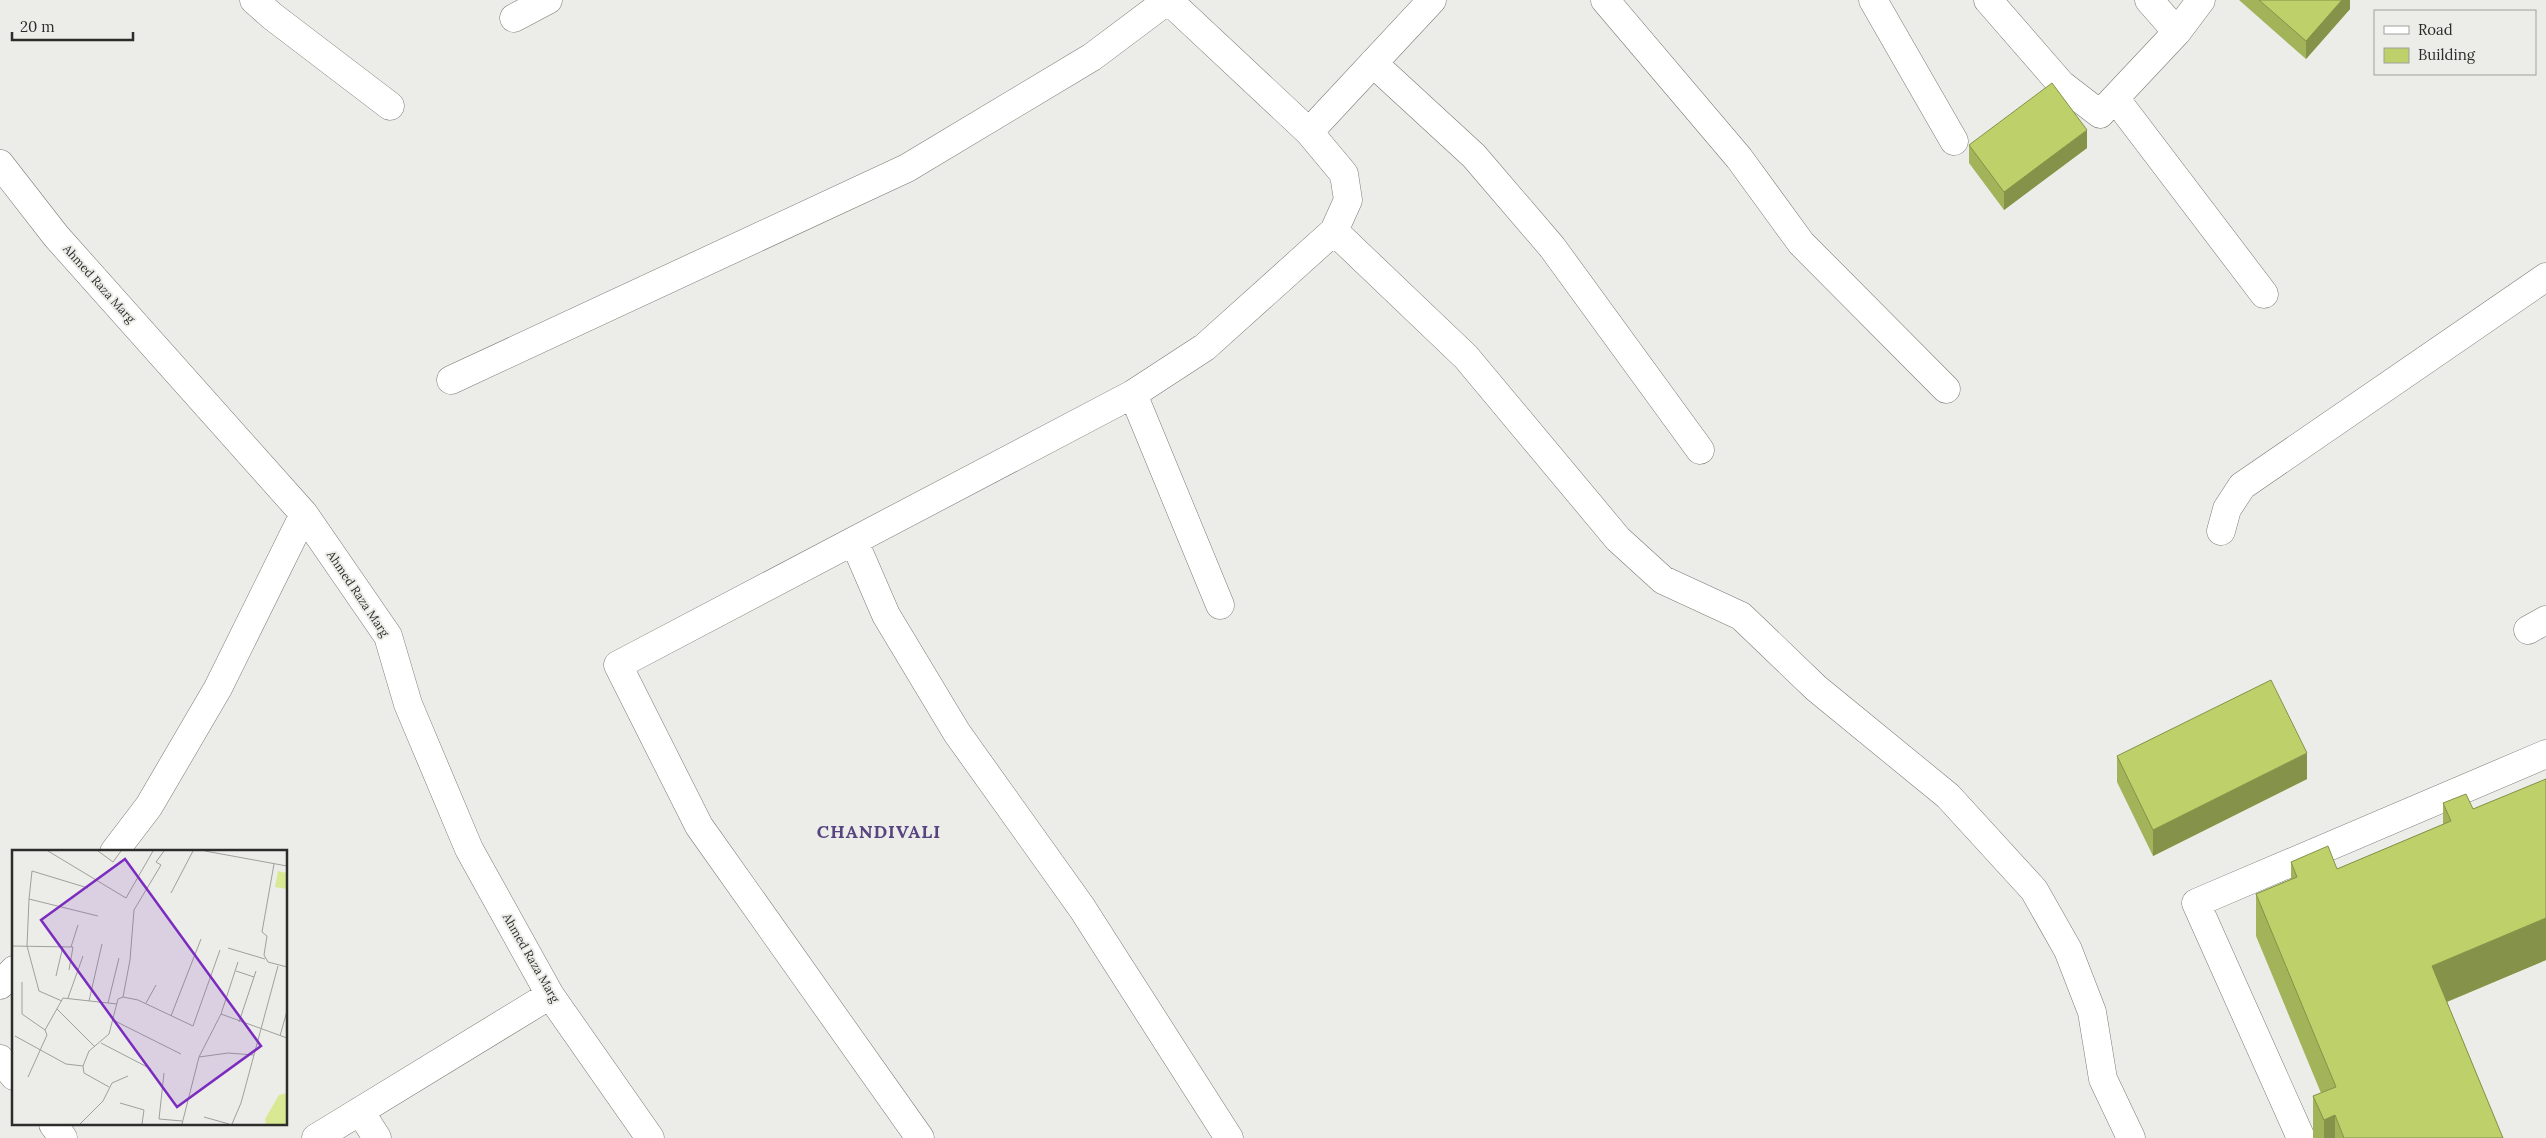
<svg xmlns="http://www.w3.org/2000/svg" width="2546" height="1138" font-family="Lora,serif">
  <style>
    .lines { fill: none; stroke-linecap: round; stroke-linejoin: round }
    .street-casing { stroke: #797a76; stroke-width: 29 }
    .street { stroke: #fff; stroke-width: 28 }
    .wall { fill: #a3b35a }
    .shaded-wall { fill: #85924a }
    .building { fill: #bed069; stroke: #85924a }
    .labels { text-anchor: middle; stroke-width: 4; stroke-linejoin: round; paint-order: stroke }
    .street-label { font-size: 12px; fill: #2c2d2b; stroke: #ecede8 }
    .district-label { font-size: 18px; font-weight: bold; letter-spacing: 1px; fill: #574380; stroke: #ecede8 }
    .inset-road { fill: none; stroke: #9fa09c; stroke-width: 1 }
    .view { fill: #7b2cbf; fill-opacity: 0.15; stroke: #7b2cbf; stroke-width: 2.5 }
    .inset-edge { fill: none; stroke: #2c2d2b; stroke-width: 2.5 }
  </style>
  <rect width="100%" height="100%" fill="#ecede8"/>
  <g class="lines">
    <defs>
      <path id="street" d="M254,0l18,16 118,90
        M1605,0l134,158 62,85 145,146
        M1873,0l81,141
        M1988,0l73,84 39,30 77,-82 24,-32
        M2149,0l28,32
        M514,18l34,-18
        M1373,63l101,93 78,91 148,203
        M2115,98l149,196
        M1309,132l123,-132
        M0,164l56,72 248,278 84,122 20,68 61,145 81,146 100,143
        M1334,231l132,126 152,182 45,41 78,36 75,72 132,108 86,94 34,60 24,62 11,67 28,59
        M451,380l456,-212 185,-111 76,-57
        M1133,394l87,211
        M2221,531l6,-22 15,-23 304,-209
        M854,541l32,74 71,118 125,175 147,230
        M2528,630l18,-10
        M114,852l35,-46 69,-118 86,-174
        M0,985l14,-15
        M0,1059l14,17
        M360,1111l17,27
        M53,1124l10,14
        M316,1138l234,-143
        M920,1138l-221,-312 -81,-161 515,-271 72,-47 129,-116 14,-31 -4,-26 -35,-42 -141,-132
        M2301,1138l-105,-235 350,-149"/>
    </defs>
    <use href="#street" class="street-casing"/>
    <use href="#street" class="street"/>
  </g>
  <path class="wall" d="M2239,0h111v9l-44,50z
    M1969,145l118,3 -83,62 -35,-47z
    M2117,756l190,23 -154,77 -36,-74z
    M2546,779v181l-99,42 56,136h-190v-42l8,-3 -65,-157v-42l35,-15v-17l46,7 106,-45v-21l30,6z"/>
  <path class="shaded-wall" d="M2342,0h8v9l-44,50v-18z
    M2087,130v18l-83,62v-18z
    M2307,753v26l-154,77v-26z
    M2546,918v42l-114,48v-42z
    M2335,1115v23h-11v-18z"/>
  <path class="building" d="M2259,0h83l-36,41z
    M2052,83l35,47 -83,62 -35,-47z
    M2271,680l36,73 -154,77 -36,-74z
    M2546,779v139l-114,48 71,172h-159l-9,-23 -11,5 -11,-24 23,-9 -80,-193 41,-17 -6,-15 37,-16 9,23 114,-48 -8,-18 23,-9 7,15z"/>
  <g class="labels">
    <g class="street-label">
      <text transform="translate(99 284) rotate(48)" y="4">Ahmed Raza Marg</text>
      <text transform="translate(358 594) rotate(56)" y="4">Ahmed Raza Marg</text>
      <text transform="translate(531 958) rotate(60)" y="4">Ahmed Raza Marg</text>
    </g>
    <g class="district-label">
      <text x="879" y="838">CHANDIVALI</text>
    </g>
  </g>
  <g transform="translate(12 850)">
    <rect width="275" height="275" fill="#ecede8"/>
    <path d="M266,21l9,2v16l-12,-2zM275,243v31h-21l-1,-5 14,-24z" fill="#d8e893"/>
    <path class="inset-road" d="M36,1l78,47 27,-47M86,1l15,11 8,-11M193,1l82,15M262,14l-12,68 5,4 -3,19 4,7 19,5M159,43l22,-42M17,49l3,-28 56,17M0,96l61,1 -4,23M59,97l7,-22M216,98l37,11M224,121l18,6M44,126l7,-30M10,132v32l23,16M111,147l7,-37 4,-50 27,-45 -5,-3 8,-11M56,148l15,-42M50,151l-23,-10 -12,-45 2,-47 69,17M77,151l13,-57M96,153l11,-45M134,153l10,-18M45,159l38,38M209,164l66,24M159,166l30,-77M103,171l66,33M227,172l17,-51M3,186l51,28 17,2M268,186l7,-25M89,193l50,26M187,207l29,-4 26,2M152,223l-5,46 23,2M16,227l19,-42 -2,-5 18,-32 54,6M97,237l-25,-14 -1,-7 6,-15 20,-17 9,-35 5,-2 15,3 55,26 27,-76M108,253l24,7 -2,14M192,267l25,7M68,274l23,-23 9,-18 16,-7M170,274l17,-67 22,-43 17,-52M220,274l9,-21 37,-137"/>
    <path class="view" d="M113,9l136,187 -84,61 -136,-187z"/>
    <rect width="275" height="275" class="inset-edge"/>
  </g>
  <rect x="2374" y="10" width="162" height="65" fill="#ecede8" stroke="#9fa09c"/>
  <rect x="2384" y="26" width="25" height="8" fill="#ffffff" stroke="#9fa09c"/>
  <text x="2418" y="35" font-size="15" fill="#2c2d2b">Road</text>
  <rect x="2384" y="48" width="25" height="15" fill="#bed069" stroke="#9fa09c"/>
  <text x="2418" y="60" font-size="15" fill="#2c2d2b">Building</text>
  <path d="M12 32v8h121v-8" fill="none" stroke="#2c2d2b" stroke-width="2.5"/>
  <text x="20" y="32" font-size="15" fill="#2c2d2b" stroke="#ecede8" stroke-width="4" paint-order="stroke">20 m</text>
</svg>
